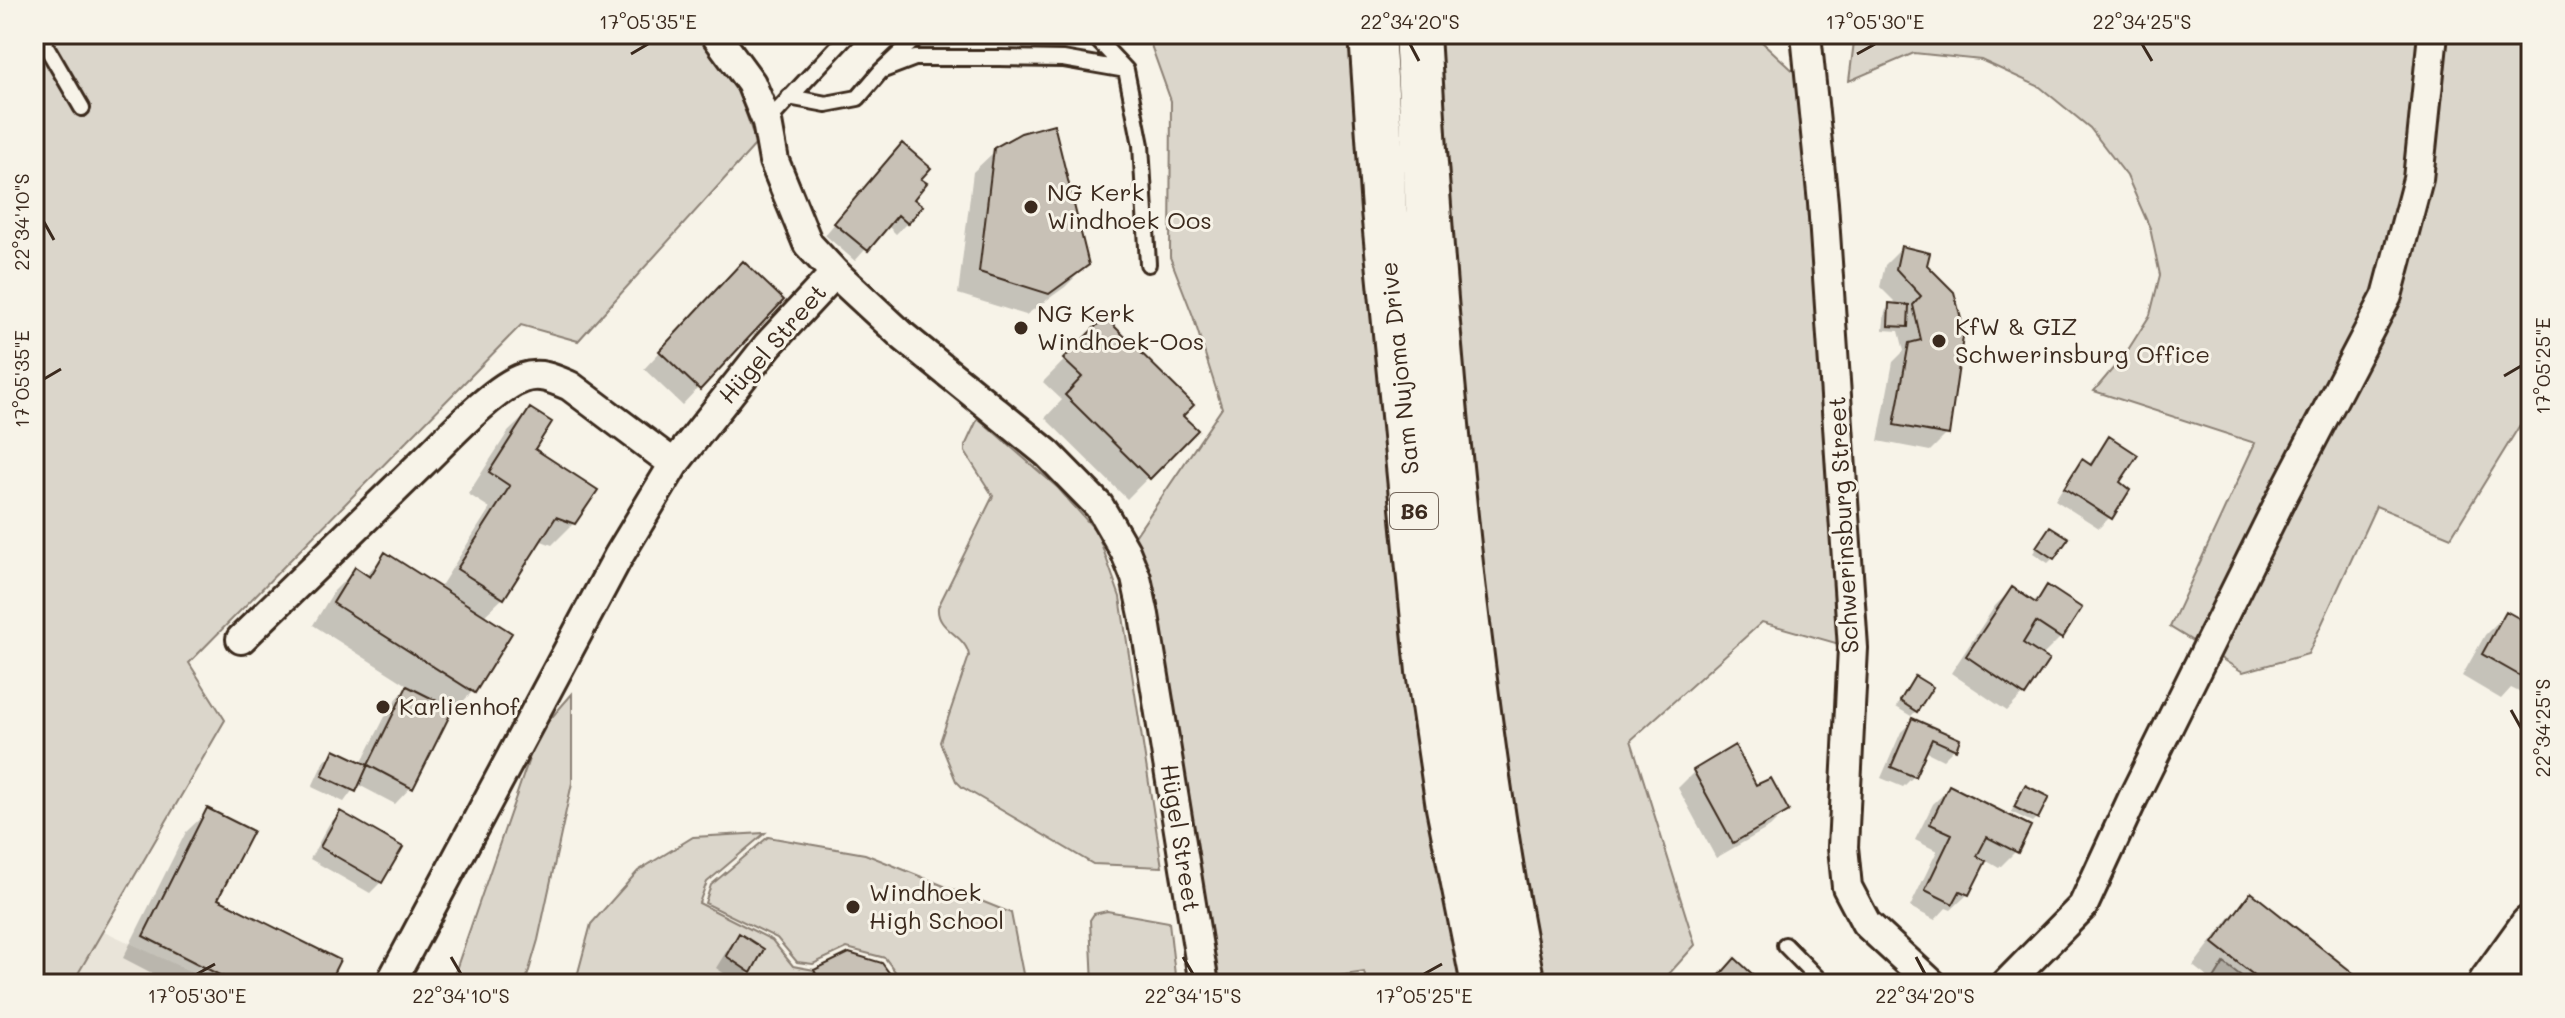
<svg xmlns="http://www.w3.org/2000/svg" width="2565" height="1018" font-family="Mali,sans-serif">
  <style>
    .built { fill: #e9e4d9 }
    .green { fill: #dbd6cb; stroke: #8b8074; stroke-width: 2 }
    .shadow { fill: #0003 }
    .building { fill: #c8c1b6; stroke: #3b2a1e; stroke-width: 2 }
    .lines { fill: none; stroke-linecap: round; stroke-linejoin: round }
    .service-casing { stroke: #3b2a1e; stroke-width: 20 }
    .minor-casing { stroke: #3b2a1e; stroke-width: 34 }
    .secondary-casing { stroke: #3b2a1e; stroke-width: 48 }
    .trunk-casing { stroke: #3b2a1e; stroke-width: 50 }
    .service { stroke: #f7f3e8; stroke-width: 14 }
    .minor { stroke: #f7f3e8; stroke-width: 28 }
    .secondary { stroke: #f7f3e8; stroke-width: 42 }
    .trunk { stroke: #f7f3e8; stroke-width: 44 }
    .ticks { fill: none; stroke: #3b2a1e; stroke-width: 3 }
    .poi-dot { fill: #3b2a1e; stroke: #f7f3e8; stroke-width: 3 }
    .labels { text-anchor: middle; stroke-width: 6; stroke-linejoin: round; paint-order: stroke }
    .shield { fill: #f7f3e8; stroke: #73665b; stroke-width: 2 }
    .shield-label { font-size: 22px; font-weight: bold; fill: #3b2a1e }
    .poi-label { font-size: 24px; fill: #3b2a1e; stroke: #f7f3e8; text-anchor: start }
    .street-label { font-size: 24px; fill: #3b2a1e; stroke: #f7f3e8 }
    .neatline { fill: none; stroke: #3b2a1e; stroke-width: 3 }
    .ticks-label { font-size: 20px; text-anchor: middle; fill: #3b2a1e }
  </style>
  <rect width="100%" height="100%" fill="#f7f3e8"/>
  <filter id="ink" filterUnits="userSpaceOnUse"><feTurbulence type="fractalNoise" baseFrequency=".0125" numOctaves="2"/><feDisplacementMap in="SourceGraphic" scale="16" xChannelSelector="R" yChannelSelector="G"/><feConvolveMatrix kernelMatrix="1 2 1 2 8 2 1 2 1" color-interpolation-filters="sRGB"/></filter>
  <g filter="url(#ink)">
    <path class="built" d="M102,930l115,54h-145z"/>
    <path class="green" d="M34,34h663c35,26 46,70 59,110l-178,197 -57,-16 -332,338 36,57 -153,264h-38z
      M1147,34h207l110,950h-97l-3,-12 -80,12h-80l-79,-433 97,-143 -29,-92 -23,-59 1,-156z
      M1417,34h343v6l54,50 39,558 -91,-26 -131,118 64,205 -35,39h-124l-43,-229z
      M1855,34h676v373l-80,130 -75,-31 -68,148 -65,18 -73,-45 85,-184 -161,-52 32,-38 24,-38 10,-40 -10,-47 -23,-52 -37,-48 -50,-41 -59,-27 -67,-7 -65,28z
      M978,418l80,70 39,44 23,65 42,270 -69,-3 -131,-77 -6,-6 -16,-39 29,-86c-3,-22 -33,-25 -31,-49l55,-111 -28,-44v-6z
      M572,694v89l-34,157 -13,44h-74l87,-251z
      M765,833l-58,49 -8,21 73,37 21,26 21,4 7,14h-246l16,-60 47,-53 55,-34z
      M768,837l97,17 146,59 14,71h-96l-3,-5 -29,-5 -12,-16 -38,-10 -34,16 -16,-2 -20,-24 -72,-35 6,-18z
      M1107,911l62,11 7,62h-83l-3,-64 4,-6z
      M2224,963l28,21h-41z"/>
    <path class="shadow" d="M996,150l91,115 -22,22 -39,28 -68,-21 15,-122z
      M891,157l27,22 -7,20 -4,24 -11,11 -9,-9 -32,36 -30,-26z
      M1902,248l23,17 22,169 -17,17 -52,-10 15,-79 11,-11 -5,-20 -16,-1 2,-19 5,-5h9l-19,-19 5,-22z
      M727,280l-29,108 -16,17 -38,-36z
      M1105,319l76,97 14,14 -68,69 -82,-81 17,-18 -19,-18z
      M530,411l2,38 42,74 -22,22 -13,-5 -36,58 -20,19 -10,74 -21,22 -3,-1 -38,75 -16,17 -38,-20 -13,18 -32,-15 11,-24 11,-11 27,12 30,-59 18,-19 -96,-61 21,-34 21,-21 10,6 20,-21 54,34 51,-81 -22,-14 40,-62z
      M2109,439l8,44 -7,34 -11,11 -44,-28 17,-27 11,-11 5,3z
      M2046,534l7,24 -5,5 -15,-10z
      M2048,588l31,21 -19,29 -19,19 -18,37 -16,17 -56,-38 44,-67 17,-17 20,14z
      M2507,613l24,15v70l-20,-10 -10,11 -39,-23 23,-41z
      M1911,684l5,27 -5,5 -15,-9z
      M1912,721l42,28 -11,11 -18,-9 -11,25 -11,11 -22,-9 20,-46z
      M1694,772l92,39 -16,16 -54,31 -38,-70z
      M2025,787l12,30 -5,5 -21,-10z
      M1950,788l66,63 -17,17 -14,-8 -17,34 -17,16 -5,-2 -11,12 -25,-13 27,-56 -22,-11 18,-36z
      M208,811l8,89 110,84h-153l-50,-26 63,-126z
      M340,813l41,69 -11,11 -60,-34 19,-35z
      M2251,895l113,89h-148l-23,-18 37,-49z
      M740,936l9,36 -11,11 -22,-15 13,-21z
      M815,972l77,7 21,5h-110z"/>
    <path class="building" d="M1054,124l35,141 -40,29 -70,-22 15,-124 27,-15z
      M902,143l29,25 -10,11 6,4 -13,16 9,7 -15,18 -10,-9 -30,36 -34,-28z
      M1901,246l29,7 -3,12 27,27 10,38 -15,105 -55,-10 15,-82 12,-3 -8,-35 8,-9 -25,-27z
      M743,261l41,39 -84,90 -41,-39z
      M1889,303l20,2 -1,22 -20,-1z
      M1105,317l89,88 -11,11 15,14 -48,49 -85,-84 17,-18 -19,-18z
      M530,408l22,14 -17,27 63,41 -23,34 -19,-7 -52,82 -47,-30 53,-83 -21,-14z
      M2109,436l29,19 -18,27 10,8 -18,29 -48,-31 18,-29 9,6z
      M2050,526l19,12 -15,21 -18,-12z
      M385,552l127,81 -37,60 -142,-90 22,-36 15,10z
      M2047,585l35,23 -20,31 -26,-17 -13,21 26,17 -24,36 -59,-40 46,-69 24,16z
      M2506,611l25,14v41l-7,12 -42,-24z
      M1915,676l18,11 -16,25 -17,-11z
      M407,686l46,23 -40,80 -45,-24z
      M1912,718l48,21 -4,11 -24,-11 -17,38 -24,-10z
      M1735,745l21,40 15,-7 18,33 -56,32 -40,-73z
      M334,749l34,16 -12,27 -34,-16z
      M1949,785l82,41 -13,27 -31,-16 -10,19 9,5 -17,34 -9,-4 -7,13 -28,-14 27,-56 -22,-10z
      M2025,785l24,12 -11,22 -24,-12z
      M207,808l46,23 -35,68 122,61 -12,24h-91l-94,-48z
      M340,811l63,36 -21,36 -62,-36z
      M2251,892l116,92h-102l-52,-41z
      M739,933l25,16 -13,24 -25,-17z
      M849,953l33,10 11,15 29,6h-101l-7,-14z
      M1735,958l28,26h-51z"/>
    <g class="lines">
      <defs>
        <path id="service" d="M39,34l43,74
          M1092,34l34,36 15,75 7,119
          M881,71l34,-13h84l64,1 63,11
          M789,97l37,7 32,-6 23,-27 39,-37
          M767,122l82,-88
          M1785,945l38,39"/>
        <path id="minor" d="M715,34l36,49 16,39 7,39 34,83 27,29 69,64 144,117 51,52 26,45 11,27 8,37 60,369
          M1806,34l17,169 30,445 -10,199 4,40 19,36 66,61
          M241,639c60,-58 120,-117 180,-175 24,-23 72,-76 102,-86 17,-6 31,1 47,8l104,78
          M390,984l228,-427 56,-93 94,-119 67,-72
          M2006,984l77,-78 49,-106 150,-303 105,-201 31,-117 15,-145"/>
        <path id="secondary" d="M2490,984l41,-57"/>
        <path id="trunk" d="M1372,34l12,176 45,461 20,136 35,177
          M1417,34c10,184 25,366 45,549 16,134 33,268 60,401"/>
      </defs>
      <use href="#service" class="service-casing"/>
      <use href="#minor" class="minor-casing"/>
      <use href="#secondary" class="secondary-casing"/>
      <use href="#trunk" class="trunk-casing"/>
      <use href="#service" class="service"/>
      <use href="#minor" class="minor"/>
      <use href="#secondary" class="secondary"/>
      <use href="#trunk" class="trunk"/>
    </g>
  </g>
  <path class="ticks" d="M1410,44l9,17M2142,44l10,17M631,54l17,-10M1857,54l18,-10M44,222l10,18M2504,376l17,-10M44,379l17,-10M2511,710l10,18M451,957l10,17M1183,957l10,17M1916,957l9,17M197,974l18,-10M1424,974l18,-10"/>
  <g class="poi-dot">
    <circle cx="1031" cy="207" r="8"/>
    <circle cx="1021" cy="328" r="8"/>
    <circle cx="1939" cy="341" r="8"/>
    <circle cx="383" cy="707" r="8"/>
    <circle cx="853" cy="907" r="8"/>
  </g>
  <g class="labels">
    <rect class="shield" x="1390" y="493" width="48" height="36" rx="6"/>
    <g class="shield-label">
      <text x="1414" y="519">B6</text>
    </g>
    <g class="poi-label">
      <text x="1047" y="201">NG Kerk<tspan x="1047" dy="28">Windhoek Oos</tspan></text>
      <text x="1037" y="322">NG Kerk<tspan x="1037" dy="28">Windhoek-Oos</tspan></text>
      <text x="1955" y="335">KfW &amp; GIZ<tspan x="1955" dy="28">Schwerinsburg Office</tspan></text>
      <text x="399" y="715">Karlienhof</text>
      <text x="869" y="901">Windhoek<tspan x="869" dy="28">High School</tspan></text>
    </g>
    <g class="street-label">
      <text transform="translate(773 344) rotate(-49)" y="8">Hügel Street</text>
      <text transform="translate(1400 368) rotate(-96)" y="8">Sam Nujoma Drive</text>
      <text transform="translate(1844 525) rotate(-93)" y="8">Schwerinsburg Street</text>
      <text transform="translate(1180 838) rotate(81)" y="8">Hügel Street</text>
    </g>
  </g>
  <rect width="2565" height="1018" fill="none" stroke="#f7f3e8" stroke-width="88"/>
  <rect x="44" y="44" width="2477" height="930" class="neatline"/>
  <g class="ticks-label">
    <text x="648" y="29">17°05'35"E</text>
    <text x="1410" y="29">22°34'20"S</text>
    <text x="1875" y="29">17°05'30"E</text>
    <text x="2142" y="29">22°34'25"S</text>
    <text transform="translate(22 222) rotate(-90)" y="7">22°34'10"S</text>
    <text transform="translate(2543 366) rotate(-90)" y="7">17°05'25"E</text>
    <text transform="translate(22 379) rotate(-90)" y="7">17°05'35"E</text>
    <text transform="translate(2543 728) rotate(-90)" y="7">22°34'25"S</text>
    <text x="197" y="1003">17°05'30"E</text>
    <text x="461" y="1003">22°34'10"S</text>
    <text x="1193" y="1003">22°34'15"S</text>
    <text x="1424" y="1003">17°05'25"E</text>
    <text x="1925" y="1003">22°34'20"S</text>
  </g>
</svg>
